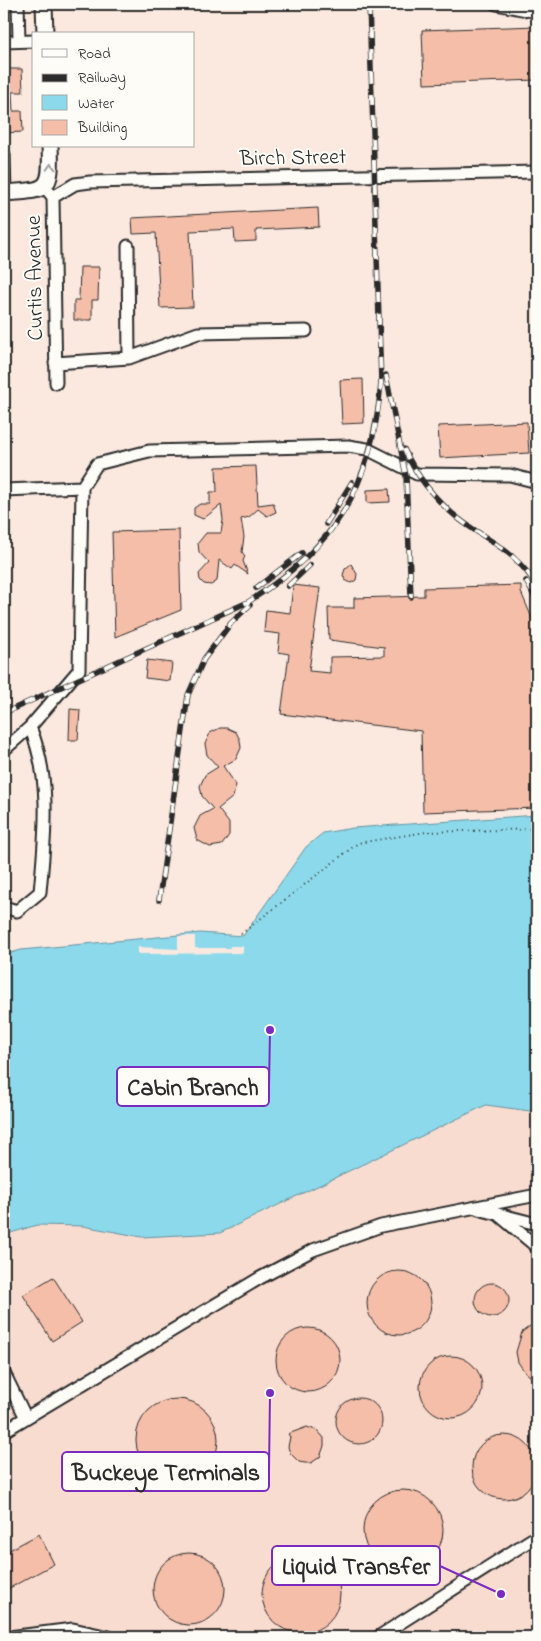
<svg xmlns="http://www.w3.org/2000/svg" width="541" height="1641" font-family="'Indie Flower',sans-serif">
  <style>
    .built { fill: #f9dcd0 }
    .water { fill: #8cd9eb; stroke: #65939e }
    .pier { fill: #fbe9e0 }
    .building { fill: #f5bea9; stroke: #2b2b2b }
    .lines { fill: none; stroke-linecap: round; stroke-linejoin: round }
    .minor-casing { stroke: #2b2b2b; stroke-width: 15 }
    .major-casing { stroke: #2b2b2b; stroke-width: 19 }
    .path { stroke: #2b2b2b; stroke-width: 2; stroke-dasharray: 1 4; stroke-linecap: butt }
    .minor { stroke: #fdfcf7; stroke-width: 11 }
    .major { stroke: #fdfcf7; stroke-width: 15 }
    .rail-casing { stroke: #2b2b2b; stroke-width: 5.5 }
    .rail { stroke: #fdfcf7; stroke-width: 4; stroke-dasharray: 11; stroke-linecap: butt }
    .oneway { stroke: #9e9e9b }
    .labels { text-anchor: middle; stroke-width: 4; stroke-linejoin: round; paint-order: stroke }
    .street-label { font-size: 22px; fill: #2b2b2b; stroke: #fdfcf7 }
    .leader { fill: none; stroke: #7b2cbf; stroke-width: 2 }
    .callout-dot { fill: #7b2cbf; stroke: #fdfcf7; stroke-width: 2 }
    .callout { fill: #fdfcf7; stroke: #7b2cbf; stroke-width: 2 }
    .callout-label { font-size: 24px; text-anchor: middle; font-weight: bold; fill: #2b2b2b }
  </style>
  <rect width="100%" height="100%" fill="#fbe9e0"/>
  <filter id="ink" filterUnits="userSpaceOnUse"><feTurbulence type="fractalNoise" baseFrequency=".02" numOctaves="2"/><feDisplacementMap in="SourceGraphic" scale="10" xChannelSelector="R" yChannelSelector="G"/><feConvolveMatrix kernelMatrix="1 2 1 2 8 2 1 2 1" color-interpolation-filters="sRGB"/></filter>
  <g filter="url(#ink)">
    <path class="built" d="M486,1105l51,7v525h-533v-402l33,-10 46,1 59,11z"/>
    <path class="water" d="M537,815v297l-51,-7 -266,128 -78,4 -59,-11 -46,-1 -33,10v-280l17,-5 179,-17 43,3 63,-89 17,-14 30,-5z"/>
    <path class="pier" d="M178,936h17v12h35v-2h13v7l-105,1v-7l40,2z"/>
    <path class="building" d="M537,26v54l-113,4 -2,-54z
      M4,69h18l1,23h-11l1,19h9l1,21 -19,1z
      M318,208l1,19 -63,3v11l-21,1 -1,-13 -44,2 3,76 -33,1 -4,-75 -23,1 -1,-16z
      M80,267h19l-1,33h-6v20h-18v-20h5z
      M363,379l1,44 -22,1 -2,-44z
      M527,422l2,31 -89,5 -2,-32z
      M256,466l2,39 15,-2 3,9 -9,4 -9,-7 -9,8 -8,2 3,18 -2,15 3,4 -2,5 5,13 -13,-9 -3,4 -13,-9 -2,21 -6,4 -7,-1 -4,-4 -1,-6 10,-11 -10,-11 -1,-9 8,-10h15l2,-13 -2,-15 -18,14 -9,-4v-7l6,-4h10v-12h7l-1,-25z
      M389,489l1,13 -23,1v-13z
      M179,530l2,80 -66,27 -3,-105z
      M351,564l6,10 -1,6 -5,3 -6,-3 -2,-5 2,-6z
      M293,585l27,3 -11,83 21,2v-16l54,-1v-9l-55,-7 -1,-32h26v-10l70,-2v-8l97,-3v7l16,38v178l-114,4 -2,-81 -140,-17 8,-60 -11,-2 2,-18 -16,-2 2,-22 24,3z
      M147,660l25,3 -2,18 -25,-3z
      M70,709l10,1 -2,30h-9z
      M220,728h7l9,4 4,8 1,8 -5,11 -13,7 13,19 -3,12 -15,12 11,14v12l-7,10 -12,2 -13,-7 -3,-12 6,-12 13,-7 -11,-13 -2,-10 5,-11 13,-8 -11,-12 -2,-11 5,-11z
      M367 1303a32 32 0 1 1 64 0a32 32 0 1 1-64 0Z
      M53,1277l29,45 -30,19 -29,-46z
      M475 1300a17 17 0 1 1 34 0a17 17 0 1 1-34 0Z
      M537,1321v61l-13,-11 -6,-9 -2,-10 6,-20z
      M276 1360a32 32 0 1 1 64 0a32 32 0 1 1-64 0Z
      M420 1387a31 31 0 1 1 62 0a31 31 0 1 1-62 0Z
      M336 1421a23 23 0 1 1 46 0a23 23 0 1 1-46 0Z
      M136 1440a41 41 0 1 1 82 0a41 41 0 1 1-82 0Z
      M307,1427l11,4 6,7v8l-4,11 -9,6h-6l-6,-1 -9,-9 -2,-6 2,-10 -2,-3z
      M472 1467a32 32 0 1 1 64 0a32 32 0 1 1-64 0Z
      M363 1530a40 40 0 1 1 80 0a40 40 0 1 1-80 0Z
      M39,1534l15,30 -50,27v-38z
      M153 1589a36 36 0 1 1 72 0a36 36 0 1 1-72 0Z
      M262 1594a39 39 0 1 1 78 0a39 39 0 1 1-78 0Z"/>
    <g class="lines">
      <defs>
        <path id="minor" d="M18,4l1,37
          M496,4l41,8
          M4,42l30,-1
          M4,155l1,38
          M49,192l4,5 3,186
          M53,197l22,-13 15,-2 447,-10
          M128,246l1,112
          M55,363l74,-5 69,-25 108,-2
          M4,490l78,-3
          M4,750l26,-23 49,-57 3,-183 15,-23 52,-13 199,-5 19,3 50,25 93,1 27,7
          M4,907l13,4 23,-19c5,-56 12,-112 -10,-165
          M478,1209l59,15
          M500,1216l37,31
          M4,1373l22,45
          M4,1431l256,-153 53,-28 68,-24 156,-31
          M9,1637l64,-8 36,8
          M378,1637l159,-101"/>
        <path id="major" d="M44,4l1,30
          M4,193c44,-3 48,-1 46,-47"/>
      </defs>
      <use href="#minor" class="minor-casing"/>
      <use href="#major" class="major-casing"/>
      <path class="path" d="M241,934l117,-91 68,-11 111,-3"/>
      <use href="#minor" class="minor"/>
      <use href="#major" class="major"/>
      <defs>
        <path id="rail" d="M386,375l20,101 5,121
          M404,449c13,28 31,51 55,70 31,24 57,31 78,68
          M326,524l26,-42
          M526,581l11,20
          M288,586l22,-21
          M256,588l46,-35
          M4,713l244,-111c88,-56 124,-115 133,-219l-12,-379
          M159,900l29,-205 16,-36 27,-36 19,-18"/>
      </defs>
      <use href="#rail" class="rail-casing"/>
      <use href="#rail" class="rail"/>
    </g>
    <defs><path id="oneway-chevron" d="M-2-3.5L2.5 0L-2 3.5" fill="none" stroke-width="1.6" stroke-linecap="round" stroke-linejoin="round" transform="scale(1.25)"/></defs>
    <use class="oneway" href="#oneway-chevron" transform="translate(51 167) rotate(-92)"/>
  </g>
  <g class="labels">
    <g class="street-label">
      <text transform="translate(293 156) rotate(-1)" y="8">Birch Street</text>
      <text transform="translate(33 278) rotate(-91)" y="8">Curtis Avenue</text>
    </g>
  </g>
  <path class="leader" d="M270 1030L269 1087M270 1393L269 1471M501 1594L440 1566"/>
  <g class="callout-dot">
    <circle cx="270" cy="1030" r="5"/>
    <circle cx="270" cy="1393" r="5"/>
    <circle cx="501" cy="1594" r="5"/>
  </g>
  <g class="callout">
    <rect x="117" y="1067" width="152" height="39" rx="5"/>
    <rect x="62" y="1452" width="207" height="39" rx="5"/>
    <rect x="272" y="1546" width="168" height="39" rx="5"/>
  </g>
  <g class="callout-label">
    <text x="193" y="1095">Cabin Branch</text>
    <text x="166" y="1480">Buckeye Terminals</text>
    <text x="356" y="1574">Liquid Transfer</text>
  </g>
  <rect width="541" height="1641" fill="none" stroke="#fdfcf7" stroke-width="20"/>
  <rect x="10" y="10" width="521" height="1621" fill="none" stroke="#2b2b2b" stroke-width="2" filter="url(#ink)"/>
  <rect x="32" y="32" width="162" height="115" fill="#fdfcf7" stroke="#a9a8a5"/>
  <rect x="42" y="49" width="25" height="8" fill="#fdfcf7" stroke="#a9a8a5"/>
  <text x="78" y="58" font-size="15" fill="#2b2b2b">Road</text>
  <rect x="42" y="74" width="25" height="8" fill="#2b2b2b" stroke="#a9a8a5"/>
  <text x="78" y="82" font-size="15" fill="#2b2b2b">Railway</text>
  <rect x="42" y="95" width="25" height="15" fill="#8cd9eb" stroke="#a9a8a5"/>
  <text x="78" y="108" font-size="15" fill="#2b2b2b">Water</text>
  <rect x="42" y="120" width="25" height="15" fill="#f5bea9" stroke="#a9a8a5"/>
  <text x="78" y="132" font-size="15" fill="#2b2b2b">Building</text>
</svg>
